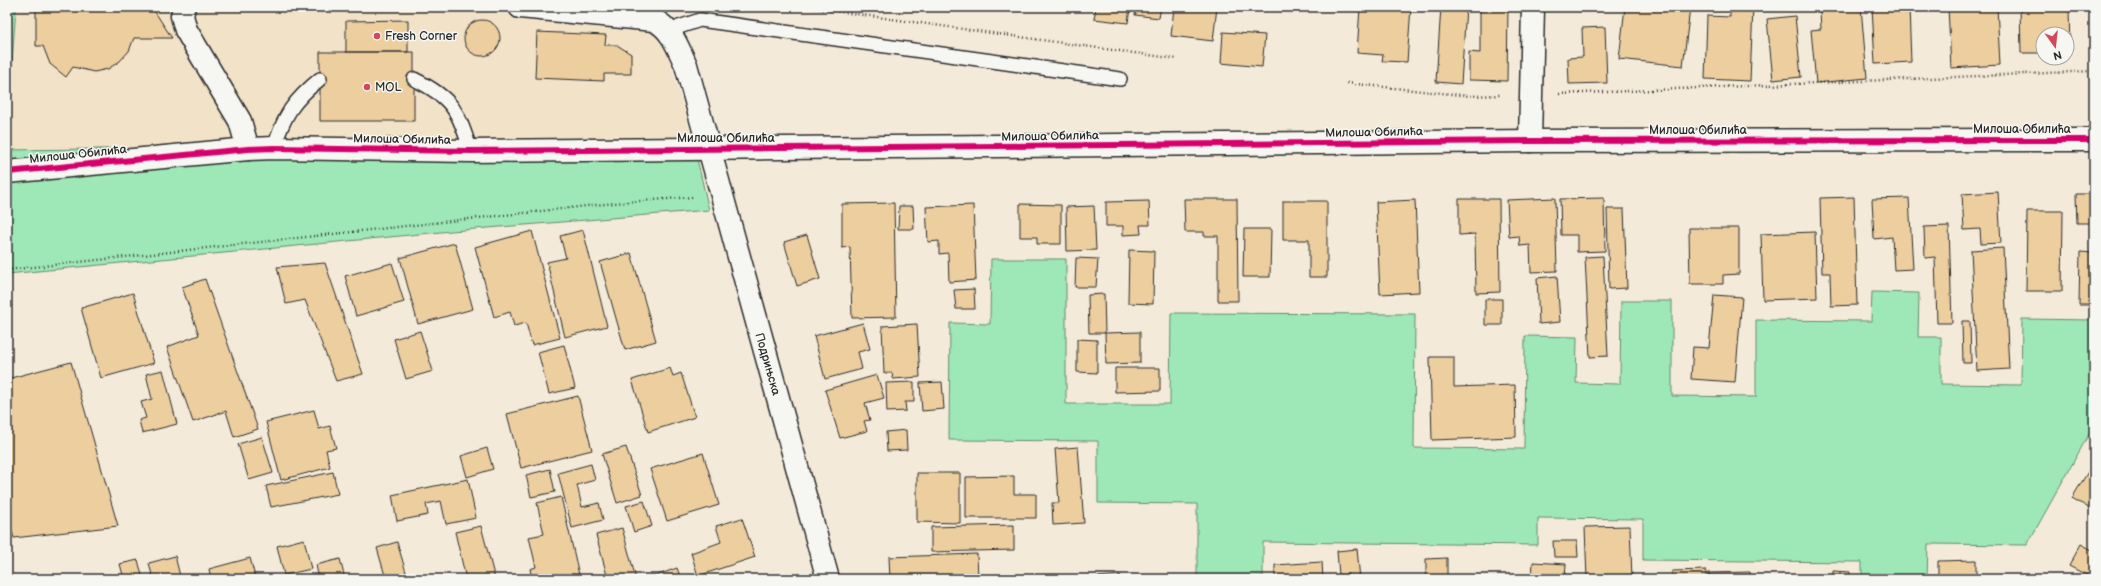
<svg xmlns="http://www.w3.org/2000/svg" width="2101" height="586" font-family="'Balsamiq Sans',sans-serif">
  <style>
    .built { fill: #f1e2c8 }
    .green { fill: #9ee8b7; stroke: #648a71 }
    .building { fill: #ecce9f; stroke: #2b2b2b }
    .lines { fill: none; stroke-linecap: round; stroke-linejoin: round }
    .service-casing { stroke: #2b2b2b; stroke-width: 16 }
    .minor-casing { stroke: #2b2b2b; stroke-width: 25 }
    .tertiary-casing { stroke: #2b2b2b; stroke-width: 25 }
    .path { stroke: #2b2b2b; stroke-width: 2.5; stroke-dasharray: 1 3; stroke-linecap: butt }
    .service { stroke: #f6f6f2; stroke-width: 13 }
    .minor { stroke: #f6f6f2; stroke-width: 22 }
    .tertiary { stroke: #f6f6f2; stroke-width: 22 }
    .cycleway-casing { stroke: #f6f6f2; stroke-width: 8 }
    .cycleway { stroke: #d6006c; stroke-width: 6 }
    .poi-dot { fill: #d1495b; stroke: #f6f6f2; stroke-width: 1.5 }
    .labels { text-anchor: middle; stroke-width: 3; stroke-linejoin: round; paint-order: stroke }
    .poi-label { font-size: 12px; fill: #2b2b2b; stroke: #f6f6f2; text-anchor: start }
    .street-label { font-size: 12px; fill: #2b2b2b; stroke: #f6f6f2 }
  </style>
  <rect width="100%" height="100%" fill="#f3ead9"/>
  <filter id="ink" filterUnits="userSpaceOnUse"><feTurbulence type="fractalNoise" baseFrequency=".025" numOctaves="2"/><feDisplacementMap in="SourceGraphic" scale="8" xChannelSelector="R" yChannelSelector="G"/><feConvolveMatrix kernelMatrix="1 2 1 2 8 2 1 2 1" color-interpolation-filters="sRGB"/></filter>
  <g filter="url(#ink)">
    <path class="built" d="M16,7h412l232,22 33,113 -686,8z"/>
    <path class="green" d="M7,7h9l-9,127z
      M693,142l16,68 -258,21 -444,43v-124z
      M991,259h75v145h104l1,-91 244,1 -1,134 110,1 1,-113 52,1 -1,46 44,1 1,-83h51v95l84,1v-77l115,1 1,-29 47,1 -1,44h23v47l80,1 1,-66 72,1v105l-67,120 -99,-1 -1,35h-65v-17l-219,-2v-41l-105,-1v27l-275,-3v37h-66v-75l-99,-1v-62l-149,-1 1,-117 40,1z"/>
    <path class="building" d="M1096,7h34l-2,16 -34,-4z
      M1136,7h25l-2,11 -24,-3z
      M1174,7h43l-4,34 -42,-5z
      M1360,7h51l-4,55 -25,-1 1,-6 -26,-2z
      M1441,7h25l-5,77 -25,-2z
      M1480,7h28l-1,74 -38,-1v-28l11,1z
      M1625,7l65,1 -7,58 -64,-7z
      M1730,7h23l-3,74 -45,-2 2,-63 23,1z
      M1836,7h25l6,71 -51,5 -5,-53 10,-1 -1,-18 16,-1z
      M1872,7h37l2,55 -36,2z
      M1948,7h49l3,58 -49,3z
      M2020,7h49l1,45h-3v-18h-24v19h-22z
      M36,9h117l19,29h-38l-5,13 -9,10 -12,8 -14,3 -21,-5 -7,10 -16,-13 -7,-18h-7z
      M1795,16l6,61 -28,3 -6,-61z
      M408,20v32h-62v-31z
      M464 38a18 18 0 1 1 36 0a18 18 0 1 1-36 0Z
      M1605,27l2,56 -38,1 -1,-26 15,-1 -1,-29z
      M537,32l69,3 -1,10h12l14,9v20h-27v7l-69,-3z
      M1223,32l42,3 -3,32 -41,-4z
      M320,52h94v69h-94z
      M1998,192l3,51 -20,1 -1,-15 -16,1 -2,-36z
      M2076,194h18v29h-17z
      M1854,197l3,108 -26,1 -1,-33h-8l-2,-75z
      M1555,198l2,73 -26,1 -1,-27 -10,1 -1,-10 -10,1 -2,-37z
      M1604,198l1,53 -28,1v-17h-16l-1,-36z
      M1909,198l4,71 -19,1 -2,-33 -18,2 -2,-40z
      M1184,199h53l1,102h-20v-65h-14v-4h-19z
      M1459,199h40l1,93 -24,1 -1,-59 -16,1z
      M1415,200l4,92 -39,2 -4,-92z
      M1149,201l1,24h-10l1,9 -18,1v-9h-17v-24z
      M1283,201h44v76h-18v-37h-26z
      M894,203l2,114 -44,1 -2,-71 -8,1v-44z
      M1020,204l41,1v39h-24v-7h-17z
      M973,205l3,75 -27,2 -1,-29 -9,1v-13l-11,1 -2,-35z
      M899,206h14l1,23h-16z
      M1094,206l2,44 -29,1 -1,-44z
      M1607,209h17l3,79 -18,1z
      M2027,211h36l-1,80h-36z
      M1949,226l3,97h-15l-2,-66 -10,1 -1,-31z
      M1689,228h50v46l-16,1v9h-33z
      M1244,229h27l-1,48h-27z
      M583,230l24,96 -42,11 -18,-75 19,-4 -6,-22z
      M532,231l28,107 -28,7 -6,-22 -12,3 -4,-14 -16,5 -19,-70z
      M1815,232l2,66 -54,2 -2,-66z
      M807,235l13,44 -23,7 -13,-44z
      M455,243l18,66 -55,15 -18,-66z
      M2003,248l6,121 -32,2 -6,-121z
      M1129,250l25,1 -1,53 -25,-1z
      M2080,252l14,1v52h-15z
      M631,253l25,88 -31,9 -25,-88z
      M1603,256l5,100 -18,1 -5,-100z
      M1076,258l22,1 -2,28h-21z
      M325,263l38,111 -27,7 -31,-81 -19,4 -9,-37z
      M392,263l12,39 -48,14 -11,-40z
      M1557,276l3,46 -21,2 -2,-46z
      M205,279l53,150 -24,8 -8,-26 -33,11 -26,-75 32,-12 -17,-48z
      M974,289l1,20h-19l-2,-19z
      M133,293l21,70 -53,15 -20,-70z
      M1104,294l1,39h-16l-1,-38z
      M1714,295l28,2 -7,85 -44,-3 2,-32 16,1z
      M1485,299h17v26h-17z
      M1962,321h8l1,42h-8z
      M863,323l7,26 -12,3 4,17 -37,10 -11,-43z
      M917,324l3,53 -27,2 -1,-6h-8l-2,-47z
      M420,331l13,40 -27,8 -12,-40z
      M1140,332v31l-34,1 -1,-31z
      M1077,339l20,1v33l-20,-1z
      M564,345l11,43 -26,6 -11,-42z
      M1430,357h24v30l61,-2 1,52 -84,3z
      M71,362l47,164 -104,12 -7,-23v-136z
      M670,368l3,8 8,-3 14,44 -47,15 -16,-52z
      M1115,368h45v23l-45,1z
      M163,370l14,54 -35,9 -3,-13 7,-2 -5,-16 11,-3 -6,-25z
      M877,375l7,23 -19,5 5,17 -6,1 3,10 -27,7 -15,-48z
      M914,382v20h-9l1,9 -19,1 -1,-29z
      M942,382l2,27 -22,2 -2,-28z
      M578,396l14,54 -71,18 -14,-54z
      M314,410l5,19 11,-3 6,22 -10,2 4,17 -49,13 -15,-58z
      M906,430l1,20 -20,1 -1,-19z
      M262,437l11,36 -24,7 -11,-36z
      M626,447l16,48 -25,8 -15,-49z
      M1078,447l6,76 -31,2 -1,-22h7l-4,-54z
      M487,448l6,21 -26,8 -6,-21z
      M703,453l16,52 -52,16 -17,-52z
      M2094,462v49l-22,-13z
      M591,464l4,16 -18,5 5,22 17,-4 4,17 -31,8 -14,-55z
      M550,469l5,23 -24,5 -5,-22z
      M333,472l5,22 -67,13 -5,-21z
      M917,473h43v50l-43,-1z
      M1014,476v18h22v24h-70v-41z
      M468,479l8,39 -30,6 -5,-23 -15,3 2,11 -31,6 -5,-26z
      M561,497l19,82h-48l-2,-10 6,-2 -7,-30 15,-3 -7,-31z
      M644,501l8,25 -18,6 -8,-26z
      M742,518l13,39 -57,19 -7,-23 30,-11 -5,-16z
      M1014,525v25l-83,2v-25z
      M481,526l14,53h-29l-11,-47z
      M1630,526l2,53h-45l-2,-52z
      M622,528l14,51h-28l-12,-44z
      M304,539l7,30 -27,6 -7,-29z
      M1553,541h24l1,16h-24z
      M397,542l11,37h-22l-9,-31z
      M2081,544l13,7v28l-25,-13z
      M1357,549l3,30h-12v-5l-9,1 -2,-24z
      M977,554l1,25h-88l-1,-22z
      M175,556l5,20 -11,3h-16l-4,-16z
      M250,558l5,19 -7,2h-37l-2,-10z
      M1447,558v21h-21v-20z
      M340,559l5,20h-26l-3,-14z
      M138,560l5,19h-19l-4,-15z
      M1976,560v19h-38v-18z
      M1322,562l1,17h-48v-14z
      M1533,562l33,2 -1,15h-33z
      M677,568l4,11h-34z
      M1706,570v9h-34v-8z
      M1833,571l17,1 -1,7h-16z
      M1750,572l1,7h-42v-6z
      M1120,575l1,4h-24v-2z"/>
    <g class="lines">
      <defs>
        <path id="service" d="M671,34l8,-7 21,-7 420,59
          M414,79c40,20 43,31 57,72
          M274,148c10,-33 19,-47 46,-69"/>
        <path id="minor" d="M184,7l-2,9 4,14 54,91 8,28
          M520,7l134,13c18,9 24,28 32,45l142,514
          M1530,141l3,-134"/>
        <path id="tertiary" d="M7,172l241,-23 26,-1 197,3 1059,-10 564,-1"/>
      </defs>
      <use href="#service" class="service-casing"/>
      <use href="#minor" class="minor-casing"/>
      <use href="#tertiary" class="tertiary-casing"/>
      <path class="path" d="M806,7l371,52
        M1347,83l122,13 33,-1
        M1559,94l535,-23
        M7,270l607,-67 79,-6"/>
      <use href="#service" class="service"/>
      <use href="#minor" class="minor"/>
      <use href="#tertiary" class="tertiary"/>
      <defs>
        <path id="cycleway" d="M7,172l241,-23 26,-1 197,3 1059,-10 564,-1"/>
      </defs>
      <use href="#cycleway" class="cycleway-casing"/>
      <use href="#cycleway" class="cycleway"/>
    </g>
  </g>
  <g class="poi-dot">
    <circle cx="377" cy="36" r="4"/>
    <circle cx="367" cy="87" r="4"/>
  </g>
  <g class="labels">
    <g class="poi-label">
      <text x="385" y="40">Fresh Corner</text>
      <text x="375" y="91">MOL</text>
    </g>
    <g class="street-label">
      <text x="2022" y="133">Милоша Обилића</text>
      <text x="1698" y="134">Милоша Обилића</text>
      <text transform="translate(1374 132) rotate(-1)" y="4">Милоша Обилића</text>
      <text transform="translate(1050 136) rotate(-1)" y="4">Милоша Обилића</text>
      <text x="726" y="142">Милоша Обилића</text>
      <text transform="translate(402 139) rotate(1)" y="4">Милоша Обилића</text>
      <text transform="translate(78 154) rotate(-6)" y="4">Милоша Обилића</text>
      <text transform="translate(768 364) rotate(74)" y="4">Подрињска</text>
    </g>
  </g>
  <rect width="2101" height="586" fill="none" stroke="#f6f6f2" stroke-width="24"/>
  <rect x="12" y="12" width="2077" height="562" fill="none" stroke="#2b2b2b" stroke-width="1.5" filter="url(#ink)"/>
  <g transform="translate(2055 46) rotate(165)"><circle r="19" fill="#f6f6f2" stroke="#a5a5a2"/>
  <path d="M0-3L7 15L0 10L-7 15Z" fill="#d1495b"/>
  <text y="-6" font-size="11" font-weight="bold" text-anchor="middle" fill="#2b2b2b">N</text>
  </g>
</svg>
